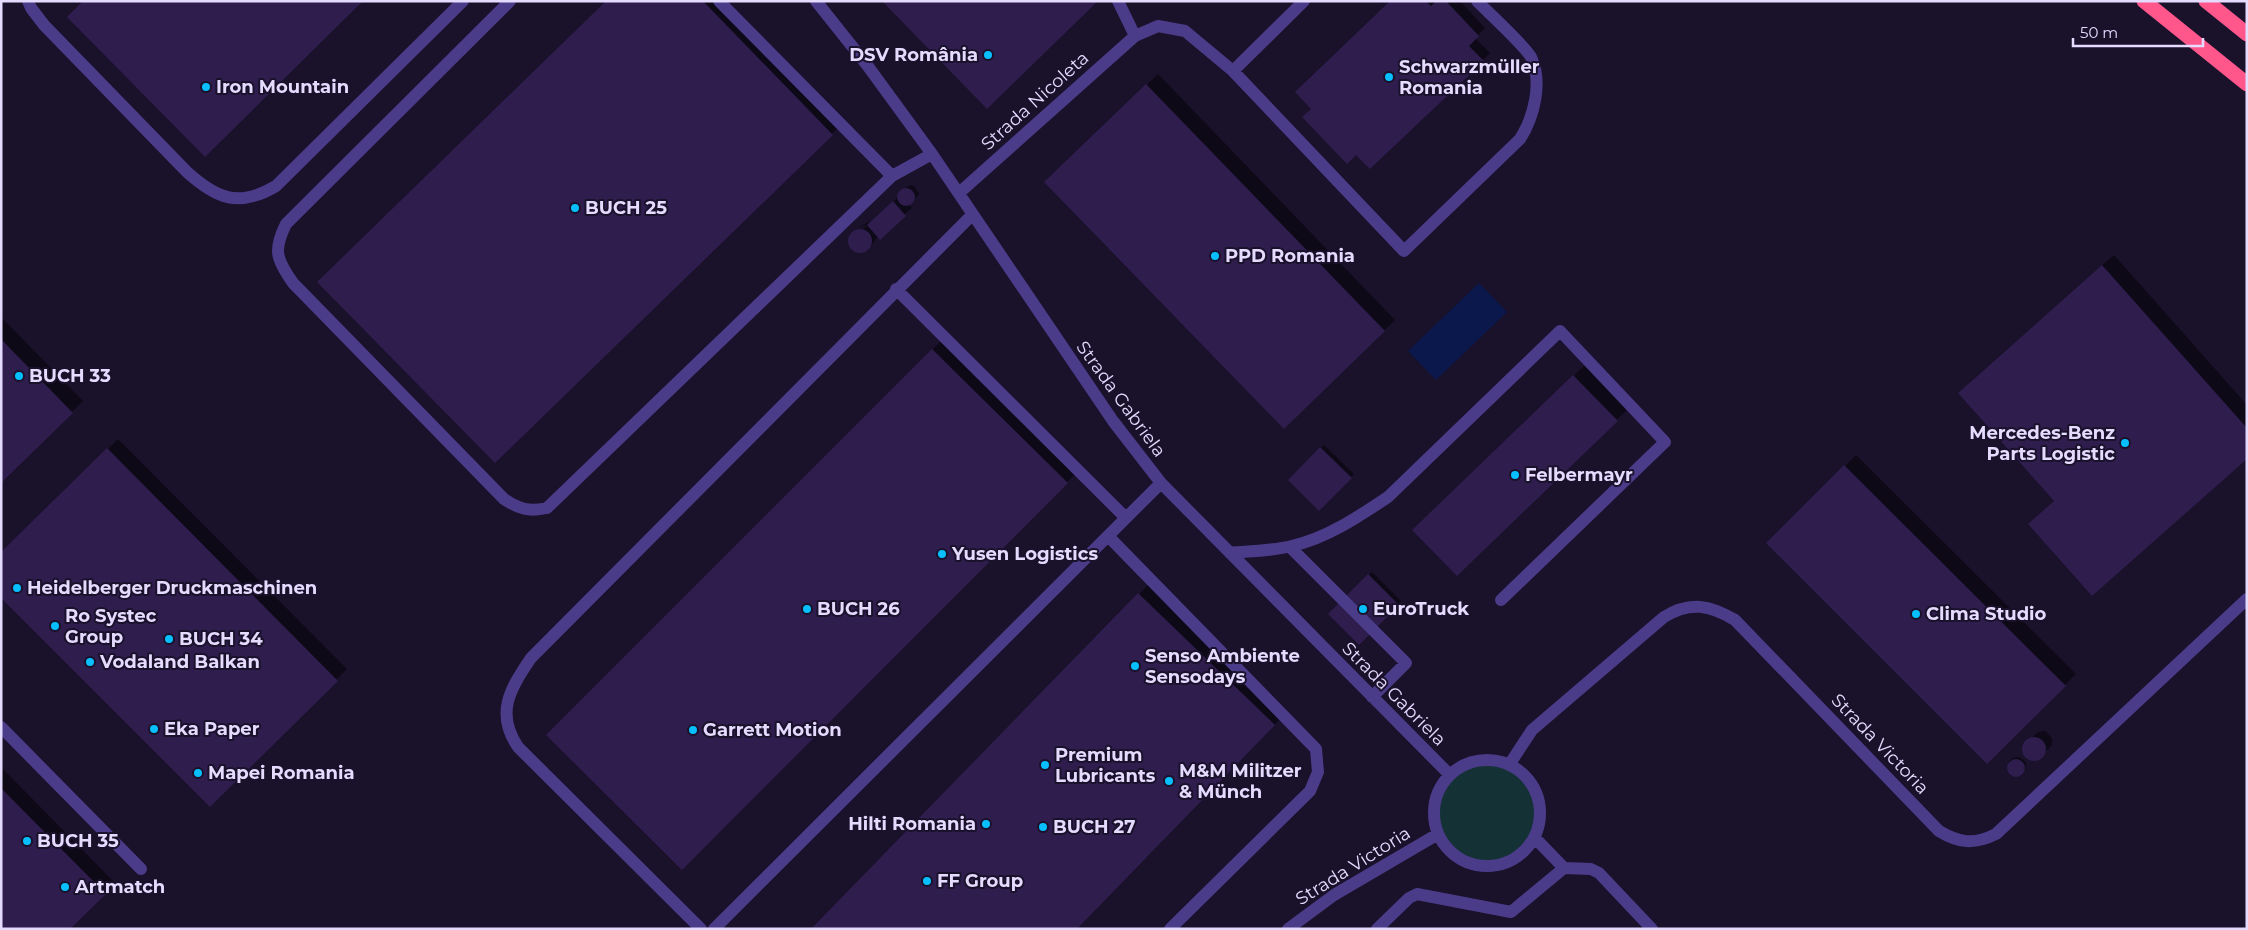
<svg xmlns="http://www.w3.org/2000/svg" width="2248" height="930" font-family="Montserrat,sans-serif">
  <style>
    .green { fill: #143136 }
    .water { fill: #0b184b }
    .shadow { fill: #0007 }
    .building { fill: #2e1d4d }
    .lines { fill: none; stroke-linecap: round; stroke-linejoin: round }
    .minor { stroke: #4b3c8a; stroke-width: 12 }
    .highway { stroke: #ff568c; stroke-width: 15 }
    .poi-dot { fill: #07bfff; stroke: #1a112b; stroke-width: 2 }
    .labels { text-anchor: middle; stroke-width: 4; stroke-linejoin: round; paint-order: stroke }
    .poi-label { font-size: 18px; font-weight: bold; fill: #e5dbff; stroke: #1a112b; text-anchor: start }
    .street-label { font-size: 18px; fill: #e5dbff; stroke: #1a112b }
  </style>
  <rect width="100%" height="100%" fill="#1a112b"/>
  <path class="green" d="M1434 813a53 53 0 1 1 106 0a53 53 0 1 1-106 0Z"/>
  <path class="water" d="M1479,283l28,29 -71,68 -28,-29z"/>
  <path class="shadow" d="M608,1h116l119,122 -348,338z
    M1392,1h68l25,27 -10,10 15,15 -120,115 -58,-59z
    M1158,74l237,246 -111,107 -227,-256z
    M911,185l4,2 4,7 -10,11 3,3 -34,28 -8,11 -10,5 -6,-2 -4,-9 2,-6 14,-8 -1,-2 -8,4 11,-7 2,1 28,-26 6,-8z
    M2114,255l133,150v53l-192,42 -85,-118z
    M1,317l82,84 -82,80z
    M943,339l134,133 -395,396 -134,-133z
    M1585,365l43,44 -171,165 -32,-55z
    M118,439l229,230 -137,136 -209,-251z
    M1324,445l30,29 -35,35 -29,-29z
    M1856,455l220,219 -89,88 -219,-219z
    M1372,572l29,29 -42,42 -30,-29z
    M1150,583l135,131 -210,215h-262z
    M2045,731l7,7v7l-15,15h-6l-7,-7v-7l14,-14z
    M2008 766a9 9 0 1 1 18 0a9 9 0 1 1-18 0Z
    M1,767l114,116 -46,46h-68z"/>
  <path class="building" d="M83,1h280l-158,156 -138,-140z
    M606,1h97l130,134 -338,328 -178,-181z
    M882,1h216l-111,108z
    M1390,1h36l5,5 5,-5h10l33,35 -10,10 15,15 -114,108 -14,-14 -9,9 -45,-47 9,-8 -16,-17z
    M1146,84l239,247 -101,98 -240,-247z
    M897 197a9 9 0 1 1 18 0a9 9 0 1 1-18 0Z
    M893,201l13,15 -26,24 -13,-15z
    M848 241a12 12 0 1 1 24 0a12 12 0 1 1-24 0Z
    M2102,265l145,163v31l-155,137 -64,-72 26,-23 -96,-108z
    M1,339l72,74 -72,70z
    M932,349l136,134 -386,387 -136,-135z
    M1573,375l45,46 -161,155 -45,-46z
    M1320,447l32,31 -33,33 -31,-31z
    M107,448l231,233 -128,126 -209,-209v-46z
    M1844,465l222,221 -79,78 -221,-221z
    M1368,574l31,31 -40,40 -31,-31z
    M1138,593l137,132 -198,204h-266z
    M2022 749a12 12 0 1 1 24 0a12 12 0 1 1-24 0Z
    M2007 768a9 9 0 1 1 18 0a9 9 0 1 1-18 0Z
    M1,788l105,106 -36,35h-69z"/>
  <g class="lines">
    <path class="minor" d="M28,1l3,7 13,17 143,147c30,27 52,36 89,14l187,-185
      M510,1l-224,223c-13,26 -10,35 7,59l211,216c15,10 25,13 43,9l345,-332 40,-22
      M719,1l173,175
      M816,1l51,64 65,89 181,267 48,62 289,292
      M1118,1l17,35
      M1233,71l71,-70
      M959,193l176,-157 23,-10 27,5 48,40 171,180 116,-112c14,-22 23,-57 11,-82 -7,-12 -42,-44 -54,-56
      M896,289l230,229
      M1108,536l208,213 2,23 -8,19 -140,138
      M1290,547l116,116 -34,34
      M1230,553c20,-2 42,-2 62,-7 35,-8 66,-29 96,-49l172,-166 105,111 -164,158
      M1,727l140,142
      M1434 813a53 53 0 1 1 106 0a53 53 0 1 1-106 0Z
      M1509,765l23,-35 132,-113c26,-16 46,-12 71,3l204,211c20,12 35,14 57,3l251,-235
      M1534,837l30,31
      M701,929l-183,-182c-23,-34 -8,-58 13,-89l441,-443
      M714,929l447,-446
      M1288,929l46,-34 104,-61
      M1377,929l32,-31 8,-4 94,18 53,-44 27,1 8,4 53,56"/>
    <path class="highway" d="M2144,1l103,83
      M2206,1l41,33"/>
  </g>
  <g class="poi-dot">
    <circle cx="988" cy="55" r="5"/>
    <circle cx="1389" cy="77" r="5"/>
    <circle cx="206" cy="87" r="5"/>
    <circle cx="575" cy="208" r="5"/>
    <circle cx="1215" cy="256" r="5"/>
    <circle cx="19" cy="376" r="5"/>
    <circle cx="2125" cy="443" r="5"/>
    <circle cx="1515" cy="475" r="5"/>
    <circle cx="942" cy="554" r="5"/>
    <circle cx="17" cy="588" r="5"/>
    <circle cx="807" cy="609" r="5"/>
    <circle cx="1363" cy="609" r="5"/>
    <circle cx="1916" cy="614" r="5"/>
    <circle cx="55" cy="626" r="5"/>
    <circle cx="169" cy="639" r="5"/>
    <circle cx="90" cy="662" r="5"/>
    <circle cx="1135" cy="666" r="5"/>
    <circle cx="154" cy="729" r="5"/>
    <circle cx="693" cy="730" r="5"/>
    <circle cx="1045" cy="765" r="5"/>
    <circle cx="198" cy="773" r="5"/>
    <circle cx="1169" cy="781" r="5"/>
    <circle cx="986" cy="824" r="5"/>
    <circle cx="1043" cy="827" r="5"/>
    <circle cx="27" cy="841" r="5"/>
    <circle cx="927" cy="881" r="5"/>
    <circle cx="65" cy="887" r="5"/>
  </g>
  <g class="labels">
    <g class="poi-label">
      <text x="978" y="61" text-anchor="end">DSV România</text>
      <text x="1399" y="73">Schwarzmüller<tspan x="1399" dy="21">Romania</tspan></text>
      <text x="216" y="93">Iron Mountain</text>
      <text x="585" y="214">BUCH 25</text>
      <text x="1225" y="262">PPD Romania</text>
      <text x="29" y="382">BUCH 33</text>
      <text x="2115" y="439" text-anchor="end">Mercedes-Benz<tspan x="2115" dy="21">Parts Logistic</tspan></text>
      <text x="1525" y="481">Felbermayr</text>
      <text x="952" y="560">Yusen Logistics</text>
      <text x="27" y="594">Heidelberger Druckmaschinen</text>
      <text x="817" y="615">BUCH 26</text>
      <text x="1373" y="615">EuroTruck</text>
      <text x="1926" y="620">Clima Studio</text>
      <text x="65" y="622">Ro Systec<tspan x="65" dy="21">Group</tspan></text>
      <text x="179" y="645">BUCH 34</text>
      <text x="1145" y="662">Senso Ambiente<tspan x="1145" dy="21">Sensodays</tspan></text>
      <text x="100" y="668">Vodaland Balkan</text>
      <text x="164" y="735">Eka Paper</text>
      <text x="703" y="736">Garrett Motion</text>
      <text x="1055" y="761">Premium<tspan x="1055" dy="21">Lubricants</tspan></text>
      <text x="1179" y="777">M&amp;M Militzer<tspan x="1179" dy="21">&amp; Münch</tspan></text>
      <text x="208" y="779">Mapei Romania</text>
      <text x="976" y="830" text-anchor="end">Hilti Romania</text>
      <text x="1053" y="833">BUCH 27</text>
      <text x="37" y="847">BUCH 35</text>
      <text x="937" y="887">FF Group</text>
      <text x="75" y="893">Artmatch</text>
    </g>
    <g class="street-label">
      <text transform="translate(1035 101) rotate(-42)" y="6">Strada Nicoleta</text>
      <text transform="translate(1121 399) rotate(54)" y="6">Strada Gabriela</text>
      <text transform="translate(1394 694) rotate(45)" y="6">Strada Gabriela</text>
      <text transform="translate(1880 744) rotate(46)" y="6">Strada Victoria</text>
      <text transform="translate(1353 866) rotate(-32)" y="6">Strada Victoria</text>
    </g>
  </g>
  <rect width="2248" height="930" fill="none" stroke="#e5dbff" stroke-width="5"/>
  <path d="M2073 38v8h130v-8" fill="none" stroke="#e5dbff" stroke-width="2.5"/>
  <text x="2080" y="38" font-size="15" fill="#e5dbff" stroke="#1a112b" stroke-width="4" paint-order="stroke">50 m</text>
</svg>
